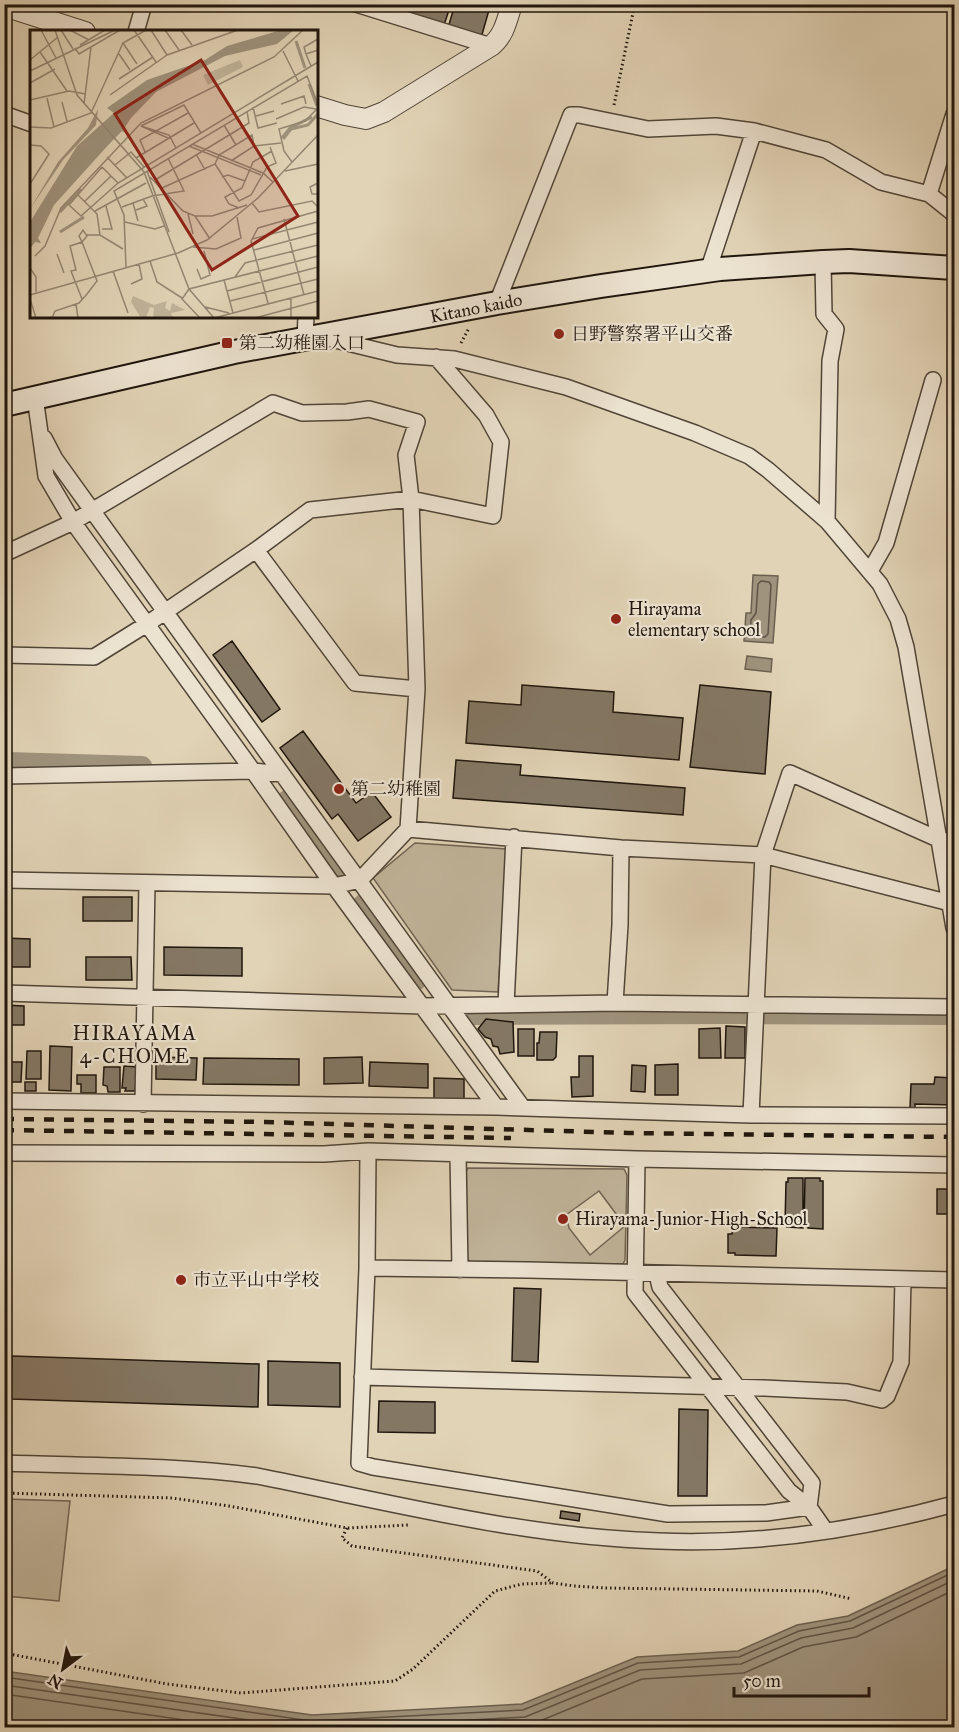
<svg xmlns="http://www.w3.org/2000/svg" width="959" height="1732" font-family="'IM FELL Great Primer','Noto Serif JP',serif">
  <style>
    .green { fill: #c0b399; stroke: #706453; stroke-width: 1.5; fill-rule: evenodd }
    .water { fill: #9f937d; stroke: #6c6150; stroke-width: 1.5 }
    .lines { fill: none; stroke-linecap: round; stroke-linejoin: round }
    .shore { stroke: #605445; stroke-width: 1.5 }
    .canal { stroke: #9f937d; stroke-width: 20 }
    .building { fill: #847865; stroke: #20160d; stroke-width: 1.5 }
    .minor-casing { stroke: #504537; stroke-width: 18 }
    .tertiary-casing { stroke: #504537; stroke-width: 22 }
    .secondary-casing { stroke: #20160d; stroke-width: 26 }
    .path { stroke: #20160d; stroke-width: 3; stroke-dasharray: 1.5 3; stroke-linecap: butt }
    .minor { stroke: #ece2d0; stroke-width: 15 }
    .tertiary { stroke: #ece2d0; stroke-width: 20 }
    .secondary { stroke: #ece2d0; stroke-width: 22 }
    .rail { stroke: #20160d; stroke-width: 4.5; stroke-dasharray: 10 10; stroke-linecap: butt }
    .poi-dot { fill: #8f2418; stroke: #ece2d0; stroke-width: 2 }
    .labels { text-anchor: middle; stroke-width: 4.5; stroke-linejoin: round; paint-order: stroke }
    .street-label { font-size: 18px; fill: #20160d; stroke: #ece2d0 }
    .poi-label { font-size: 18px; fill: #20160d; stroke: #ece2d0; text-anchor: start }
    .neighbourhood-label { font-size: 20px; letter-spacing: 1.5px; fill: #20160d; stroke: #ece2d0 }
    .inset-river { fill: none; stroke: #9f937d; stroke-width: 3 }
    .inset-road { fill: none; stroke: #948772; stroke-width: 1.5 }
    .view { fill: #8f2418; fill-opacity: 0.15; stroke: #8f2418; stroke-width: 3 }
    .inset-edge { fill: none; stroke: #20160d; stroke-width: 3 }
  </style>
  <rect width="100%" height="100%" fill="#e1d3b6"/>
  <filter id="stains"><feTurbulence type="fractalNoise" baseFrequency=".00333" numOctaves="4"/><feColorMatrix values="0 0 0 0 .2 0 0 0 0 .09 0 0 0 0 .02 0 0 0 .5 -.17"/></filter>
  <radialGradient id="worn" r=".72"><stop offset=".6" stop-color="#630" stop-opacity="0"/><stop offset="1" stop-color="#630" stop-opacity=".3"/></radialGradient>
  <path class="green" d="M415,843l92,6 -9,143 -46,-2 -79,-112z
    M468,1168l156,1 3,6 -2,85 -2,4 -152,-2 -4,-3 -2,-85zM599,1191l26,35 -35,29 -21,-27 -3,-13z
    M5,1499l65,2 -11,100 -54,-5z"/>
  <path class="water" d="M753,575l25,1 -5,67 -29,-2 2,-28h5z
    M747,656l25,3 -1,13 -26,-3z
    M954,1566v161l-949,-1v-55l307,44 210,-11 115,-47 101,-6 59,-26 51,-9z"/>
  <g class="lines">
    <path class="shore" d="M761,581l8,1 2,3 -3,49 -3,3 -13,-1 -2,-3 1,-13 5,-7 2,-29z
      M4,1677l307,44 212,-11 115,-47 101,-6 60,-26 51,-10 104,-49
      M4,1685l300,43
      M4,1694l236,34
      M332,1728l193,-11 115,-47 101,-6 60,-26 52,-10 101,-48
      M502,1728l28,-3 112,-46 102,-6 59,-26 53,-10 98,-47"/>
    <path class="canal" d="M7,762l135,4
      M287,800l51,71
      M363,904l54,76
      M473,1015l258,-1 223,1"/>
  </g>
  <path class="building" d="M380,4h24l-2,8z
    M414,4h37l-8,24 -33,-11z
    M455,4h13l21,6 -8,28 -33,-10z
    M232,641l48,68 -18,13 -49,-67z
    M522,685l92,7 -1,20 70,6 -4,42 -213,-17 3,-42 52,4z
    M700,685l71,7 -6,82 -75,-7z
    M303,731l53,72 16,-11 19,25 -33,24 -20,-27 -6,5 -52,-71z
    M456,760l65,5 -1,10 165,13 -2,27 -230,-17z
    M83,897h49v24h-49z
    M4,938l26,1v28h-26z
    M164,947l78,1v28l-78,-1z
    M86,957h45l1,23h-46z
    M4,1005l20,1v19h-20z
    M486,1019l27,3 1,30 -14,2 -2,-7 -5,-1 -2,-7 -6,-2 -7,-8z
    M726,1026l19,1v31h-20z
    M720,1028l1,30h-22v-29z
    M518,1029h16v27h-16z
    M540,1032h17l-1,25 -3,3h-16v-17h2z
    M50,1046l22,1 -1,44 -22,-1z
    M27,1051h14v28h-15z
    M579,1056h14v40l-21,1 -1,-20h8z
    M156,1057l41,1 -1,22 -40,-1z
    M362,1057l1,26 -39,1v-26z
    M204,1058l95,1v26l-96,-1z
    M4,1062h18l-1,20h-17z
    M370,1062l58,2v24l-59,-2z
    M678,1064v31h-23v-30z
    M632,1065l14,1 -1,26 -14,-1z
    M124,1066l13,1 -2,24h-10l1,-3h-4z
    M104,1067h16v25h-12l-1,-6 -4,-1z
    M77,1075h19v18h-15v-9h-4z
    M935,1077l19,1v27l-39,-1v4h-5l1,-24h23z
    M434,1078l30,1v21l-30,-1z
    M25,1082h11v9h-11z
    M788,1178h15v50l-16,-1v-2h-2l1,-43h2z
    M805,1178h15v3h3v48l-15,-1v-1l-4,-1z
    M937,1189h12v25h-12z
    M952,1190h2v24h-3z
    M733,1227l44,1 -1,28 -41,-1v-2h-7v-19h4z
    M514,1288l27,1 -3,73 -26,-1z
    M12,1356l247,8 -1,43 -247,-8z
    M268,1361l72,2v44l-72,-2z
    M379,1401l56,1v31l-57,-1z
    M679,1409l29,1 -1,86h-29z
    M561,1511l19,3 -1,7 -19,-3z"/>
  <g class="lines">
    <defs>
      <path id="minor" d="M356,4l135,42
        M136,32l8,-28
        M4,114l28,10
        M929,194l25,-80
        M823,262l1,52 12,15 -6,32 -3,160
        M708,271l46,-140
        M497,303l74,-188h8l69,14 68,-3 38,5 72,19 55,32 48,12 25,20
        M327,338l70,17 57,4 112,28 129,46 54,23 19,14 59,51 53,63 18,35 8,28 48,281
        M305,340l1,-24
        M35,397l11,79 27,46 180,249 81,115 162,221
        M44,438l11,21 468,649
        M256,550l99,133 62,6
        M4,552h4l65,-30 200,-119 29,10 45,-1 22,-3 48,13 -11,33 5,44 6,190 -9,140
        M870,571l16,-28 47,-163
        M4,655l90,2 53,-33 109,-74 54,-40 101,-11 82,17 8,-74 -15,-27 -50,-58
        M4,776l249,-5 29,3
        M4,880l330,6 26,-6 48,-51 213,19 142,7 187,48
        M4,993l419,13 192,-3 339,4
        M615,1003l5,-78 1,-77
        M506,1005l8,-168
        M4,1101l492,6 255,8 203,1
        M143,1104l4,-221
        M751,1115l12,-260 27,-82 150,67 14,2
        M368,1151l-1,117 -8,195 14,4 295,47 98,-1 43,-6
        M4,1153l320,1 44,-3 269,8 317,6
        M458,1154l2,116
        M637,1159l-2,134 154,198 20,16 16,23
        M367,1268l161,2 426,10
        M657,1274l3,13 152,196 -3,24
        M362,1377l402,11 83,4 35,8 5,-4 14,-34 2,-82
        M4,1463c85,3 169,2 253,13 132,26 266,61 402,65 98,4 200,-11 295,-37"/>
      <path id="tertiary" d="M4,6l81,26
        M316,106l29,9 21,4 18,-7 107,-66c13,-10 16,-26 21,-42"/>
      <path id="secondary" d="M4,405l230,-53 263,-49 104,-17 119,-17 103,-7 26,-1 105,7"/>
    </defs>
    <use href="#minor" class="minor-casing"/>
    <use href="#tertiary" class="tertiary-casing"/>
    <use href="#secondary" class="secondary-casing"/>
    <path class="path" d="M614,105l20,-97
      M461,343l8,-15
      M4,1493l168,5 57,8 118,22 61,-3
      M347,1528l-5,10 10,8 185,25 16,12 21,3 32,2 211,3 35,8
      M4,1653l163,31 74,9 154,-12 18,-12 82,-78 27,-7 31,-1"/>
    <use href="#minor" class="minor"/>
    <use href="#tertiary" class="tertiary"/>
    <use href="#secondary" class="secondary"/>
    <path class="rail" d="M4,1119l261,3 363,11 326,4
      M4,1130l507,8"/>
  </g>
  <g class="poi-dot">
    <circle cx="559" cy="334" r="6"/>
    <rect x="221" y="337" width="12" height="12" rx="3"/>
    <circle cx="616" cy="619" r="6"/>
    <circle cx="339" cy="789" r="6"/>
    <circle cx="563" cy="1219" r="6"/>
    <circle cx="181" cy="1280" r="6"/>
  </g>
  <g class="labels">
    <g class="street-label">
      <text transform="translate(476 308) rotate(-11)" y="6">Kitano kaido</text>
    </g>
    <g class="poi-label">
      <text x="571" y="340">日野警察署平山交番</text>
      <text x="239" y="349">第二幼稚園入口</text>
      <text x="628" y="615">Hirayama<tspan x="628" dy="21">elementary school</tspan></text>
      <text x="351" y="795">第二幼稚園</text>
      <text x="575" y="1225">Hirayama-Junior-High-School</text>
      <text x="193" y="1286">市立平山中学校</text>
    </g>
    <g class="neighbourhood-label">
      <text x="135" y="1040">HIRAYAMA<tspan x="135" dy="23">4-CHOME</tspan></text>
    </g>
  </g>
  <g transform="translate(30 30)">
    <rect width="288" height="288" fill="#e1d3b6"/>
    <path d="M210,30l3,7 -35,18 -5,-10zM103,266l21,9 13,-4 -2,7 5,3 2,-8 13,7 -14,3 2,5h-20l1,-10 -4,-1 -4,11h-5l-10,-16z" fill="#c0b399"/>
    <path d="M251,0h13l-17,14 -52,12 -69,36 -25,26 -8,12 2,3 -3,-2 -11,11 -57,63 -16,33 3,5 -6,-1 -5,7v-27l47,-76 37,-33 -7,-5 40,-28 58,-20 22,-14zM68,79l-2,16 -33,35 -33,49 28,-47 30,-34z" fill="#9f937d"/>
    <path class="inset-river" d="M266,11l9,27M279,54l8,22M252,108l8,-10 22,-11M253,109l8,-10 17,-4 10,-11M30,182l21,-23M30,202l24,-15"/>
    <path class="inset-road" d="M11,0l15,28M25,0l22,65 67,77 45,117 25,29M31,0l12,19M40,0l19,10M104,0l22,32M121,0l16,25 71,-25M135,0l14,20M151,0l11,15M50,15l25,-15M45,18l4,6 41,-24M253,21l15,30M10,22l27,39M89,24l11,16M276,24l-2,-7 14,-8M0,30l28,-23M107,34l-14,-21 23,-13M281,36l-5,-12 12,-4M0,41l85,-41M89,49l34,-22M0,53l25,-14M80,65l57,-40M17,68l7,29M0,70l39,-9 17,3M32,72l5,19M54,74l7,-57M251,74l23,-8 2,8M223,77l5,21 19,-5M226,86l18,-5M246,89l28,-12 12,2M194,95l12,20M111,96l43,-21 17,28M111,96l28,9 7,13M111,96l27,12M0,97l21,1 40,-15 32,-70M162,114l71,29 10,9M0,115l11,1 8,8 -19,30M159,116l72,29M115,122l-5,-12 48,-27M166,124l9,16M77,127l20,21M106,128l58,-35M201,131l23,-15 27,-3M262,132l-8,-11 -5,-22 26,-8 13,-13M185,134l24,37 12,-6 16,-28 9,-4 -6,-16M85,135l16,-13 13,15M72,137l-33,38 12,11 37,-33 200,-121M72,137l16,16M117,141l22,61M255,141l33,-7M120,147l33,34 12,5h17l35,-11M192,147l6,-2 17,6M125,150l94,-57 -2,-12M288,153l-8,4 2,7h6M132,158l53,-24 4,-9 33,-20 2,11M48,165l19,19 3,21M55,171l26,-25M103,173l5,18M222,173l7,9 53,-11 6,6M92,177l30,-11 32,-5 -16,-33M209,178l-10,-4 -4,-7 17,-9 11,-26 19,-11M106,180l11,-4 -4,-7M65,181l51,-28M158,184l5,20M165,186l15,23M254,189l20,76M95,192l30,7 9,-3M72,199h10l-6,-23M57,205h13l23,14M222,209l66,-17M163,217l23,2 25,-11 -4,-21M224,220l64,-17M27,224l7,19M5,226l10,-10 16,-38 80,-85 133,-66 29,-27M120,231l7,21 25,16M96,237l-2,-52 -10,-24 193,-115 11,28M0,238l6,9v15M167,239l4,10 9,-4 -6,-24M83,241l15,42M205,247l10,-14 73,-18M194,250l9,33M101,254l11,-5 -3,-15M197,261l91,-24M0,265l148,-42 29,-13 51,-42 60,-63M261,268v20M0,269l6,19M200,271l88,-22M238,273l-17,-62 7,-13 60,-17M175,277l24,6M22,288l3,-7 21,-7M48,288l-2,-14 3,-1 8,-9 10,-13 -15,-39 -3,-6 4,-6 4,6 -5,6 -12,4 6,24 -5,1 11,28M170,288l-18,-19 7,-10 129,-33M184,288l104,-27M225,288l63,-17"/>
    <path class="view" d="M171,30l97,156 -86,54 -97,-156z"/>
    <rect width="288" height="288" class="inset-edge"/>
  </g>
  <rect width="959" height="1732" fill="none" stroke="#e1d3b6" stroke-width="24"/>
  <rect x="6" y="6" width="947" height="1720" fill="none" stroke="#20160d" stroke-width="3"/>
  <rect x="12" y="12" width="935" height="1708" fill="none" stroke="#20160d" stroke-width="1.5"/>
  <g transform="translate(63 1669) rotate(212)" stroke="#ece2d0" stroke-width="4.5" paint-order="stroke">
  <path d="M0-4.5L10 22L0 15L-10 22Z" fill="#20160d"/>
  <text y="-9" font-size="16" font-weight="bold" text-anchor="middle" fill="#20160d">N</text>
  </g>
  <path d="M734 1687v9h135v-9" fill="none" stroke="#20160d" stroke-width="3"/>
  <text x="743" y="1687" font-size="18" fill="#20160d" stroke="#ece2d0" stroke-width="4.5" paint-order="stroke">50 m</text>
  <rect width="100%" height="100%" filter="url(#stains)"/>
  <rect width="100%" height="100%" fill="url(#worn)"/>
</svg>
